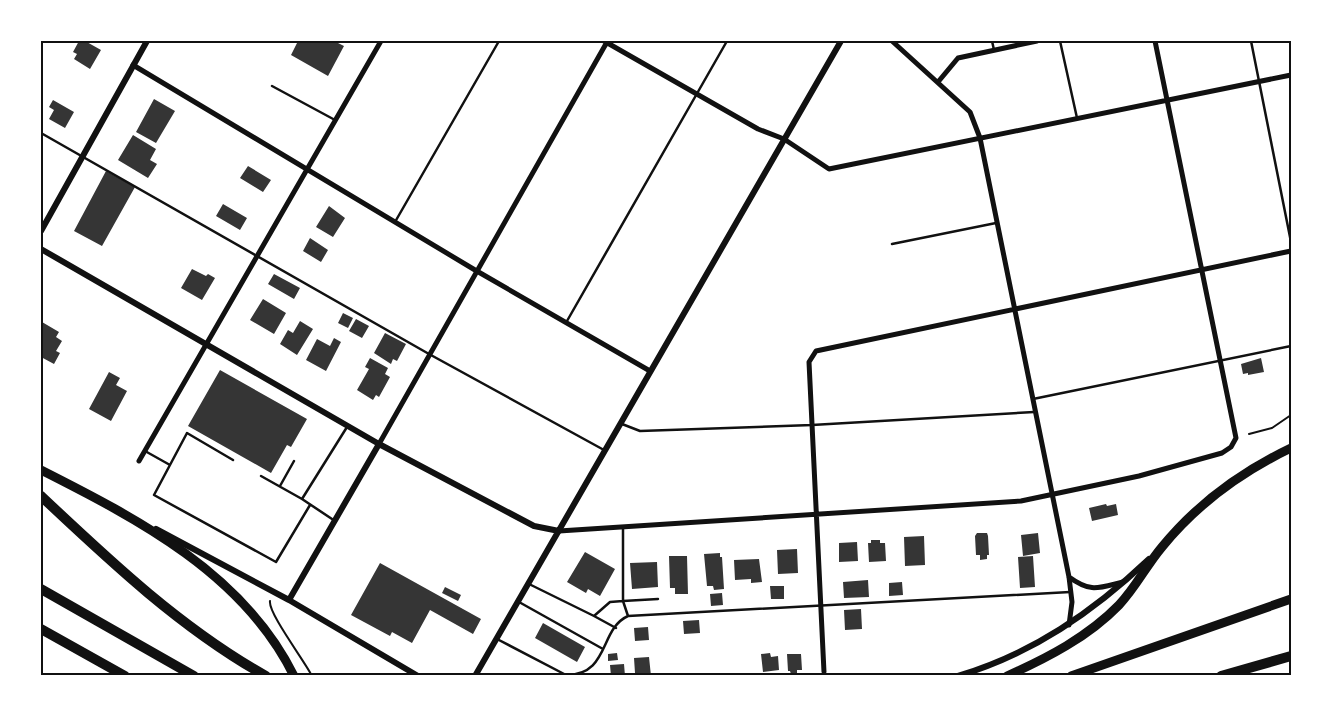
<svg xmlns="http://www.w3.org/2000/svg" width="1332" height="717" font-family="Lato,sans-serif">
  <style>
    .building { fill: #353535 }
    .lines { fill: none; stroke-linecap: round; stroke-linejoin: round }
    .path { stroke: #111; stroke-width: 2 }
    .service { stroke: #111; stroke-width: 2.5 }
    .minor { stroke: #111; stroke-width: 5 }
    .tertiary { stroke: #111; stroke-width: 6 }
    .primary { stroke: #111; stroke-width: 9 }
    .trunk { stroke: #111; stroke-width: 9 }
    .motorway { stroke: #111; stroke-width: 10 }
    .neatline { fill: none; stroke: #111; stroke-width: 2 }
  </style>
  <rect width="100%" height="100%" fill="#fff"/>
  <path class="building" d="M79,41h6l16,9 -11,19 -16,-10 3,-5 -4,-2z
    M298,41h36l10,5 -16,30 -37,-21z
    M154,99l21,12 -19,32 -20,-11z
    M53,100l21,12 -9,16 -16,-9 5,-9 -5,-3z
    M133,135l23,14 -6,11 7,4 -9,14 -30,-18z
    M248,166l23,14 -8,12 -23,-14z
    M106,171l29,16 -33,59 -28,-15z
    M223,204l24,14 -7,12 -24,-14z
    M329,206l16,12 -12,19 -17,-10z
    M310,238l18,12 -7,12 -18,-11z
    M192,269l14,7 2,-2 7,4 -13,22 -21,-12z
    M274,274l26,14 -6,11 -26,-15z
    M263,299l23,14 -12,21 -24,-14z
    M343,313l10,5 -5,10 -10,-5z
    M356,319l13,7 -7,12 -13,-7z
    M300,321l13,8 -16,26 -17,-11 8,-14 5,3z
    M42,322l17,10 -3,5 6,4 -6,10 4,2 -6,11 -13,-7z
    M385,333l21,11 -9,17 -4,-2 -2,5 -17,-11z
    M334,338l7,4 -15,29 -20,-11 11,-21 13,7z
    M370,358l18,10 -3,6 5,3 -11,20 -3,-2 -3,5 -16,-10 12,-21 -4,-2z
    M1261,358l3,14 -16,3v-2l-5,1 -2,-10z
    M220,370l87,49 -16,28 -4,-2 -16,28 -83,-47z
    M109,372l11,6 -4,7 11,6 -16,30 -22,-12z
    M1106,504l1,2 9,-2 2,11 -26,6 -3,-13z
    M977,533h10l1,3 1,19h-2v4l-7,1v-5h-4l-1,-19z
    M1038,533l2,20 -17,3 -2,-21z
    M924,536l1,29 -20,1 -1,-29z
    M871,540h9v3h5l1,18 -17,1 -1,-19h3z
    M857,542l1,19 -19,1v-19z
    M797,549l1,24 -20,1 -1,-24z
    M585,552l30,17 -15,27 -12,-7 -2,4 -19,-11z
    M720,553v4h2l2,32 -10,1 -1,-4h-6l-3,-32z
    M669,556h18l1,38h-13v-6h-5z
    M1033,556l2,31 -15,1 -2,-31z
    M759,559l3,23 -11,1v-4l-16,1 -1,-20z
    M657,562l1,25 -26,2 -2,-26z
    M380,563l101,56 -8,15 -43,-24 -18,33 -20,-11 -2,4 -39,-21z
    M868,580l1,17 -25,1 -1,-16z
    M902,582l1,13 -14,1v-13z
    M770,586h14v13h-13z
    M445,587l16,8 -3,6 -16,-8z
    M722,593l1,12 -12,1 -1,-12z
    M861,609l1,20 -17,1 -1,-20z
    M699,620l1,13 -16,1 -1,-13z
    M543,623l42,24 -8,15 -42,-24z
    M648,627l1,13 -14,1 -1,-13z
    M617,653l1,7 -10,1v-7z
    M770,653l1,4 7,-1 1,14 -16,2 -2,-18z
    M787,654h14l1,16h-5v4h-6l-1,-3h-2z
    M649,657l2,19 -16,-3 -1,-15z
    M624,664l1,12h-14l-1,-11z"/>
  <g class="lines">
    <path class="path" d="M1249,434l23,-6 19,-13
      M270,601c-2,12 34,59 42,75"/>
    <path class="service" d="M992,41l2,9
      M1060,41l17,77
      M1251,41l40,201
      M272,86l63,34
      M41,133l388,221 175,96
      M395,222l104,-181
      M892,244l104,-21
      M567,321l160,-280
      M1033,399l258,-53
      M622,424l18,7 172,-6 222,-13
      M145,451l25,14
      M233,460l-46,-27 -33,62 122,67 34,-57
      M261,476l41,23
      M280,486l14,-25
      M335,521l-33,-22 45,-72
      M529,584l65,32 16,-14 13,-1v-73
      M519,602l84,47
      M594,616l22,12
      M628,616l-5,-15 35,-2
      M497,639l69,36c44,0 33,-46 62,-59l442,-24"/>
    <path class="minor" d="M604,41l154,88 26,10 45,30 462,-94
      M892,41l78,71 10,26 89,439 3,25 -3,23
      M133,65l342,205 175,101
      M938,82l20,-24 79,-17
      M379,444l228,-402
      M139,461l242,-420
      M559,531l462,-30 118,-25 83,-23 9,-6 5,-9 -81,-397
      M1069,577c22,16 29,11 54,5
      M824,672l-15,-310 7,-11 475,-100"/>
    <path class="tertiary" d="M41,231l106,-190
      M41,249l338,195 155,82 25,5
      M156,529l133,71 129,76
      M289,600l90,-156
      M475,676l366,-635
      M958,676c74,-22 135,-64 191,-117"/>
    <path class="primary" d="M41,470c97,49 203,104 253,206
      M1007,676c40,-18 81,-39 112,-71 17,-18 27,-39 43,-58 35,-43 79,-75 129,-99"/>
    <path class="trunk" d="M1071,676l220,-77"/>
    <path class="motorway" d="M41,496c70,66 141,133 225,180
      M41,589l153,87
      M41,629l84,47
      M1221,676l70,-20"/>
  </g>
  <rect width="1332" height="717" fill="none" stroke="#ffffff" stroke-width="85"/>
  <rect x="42" y="42" width="1248" height="632" class="neatline"/>
</svg>
